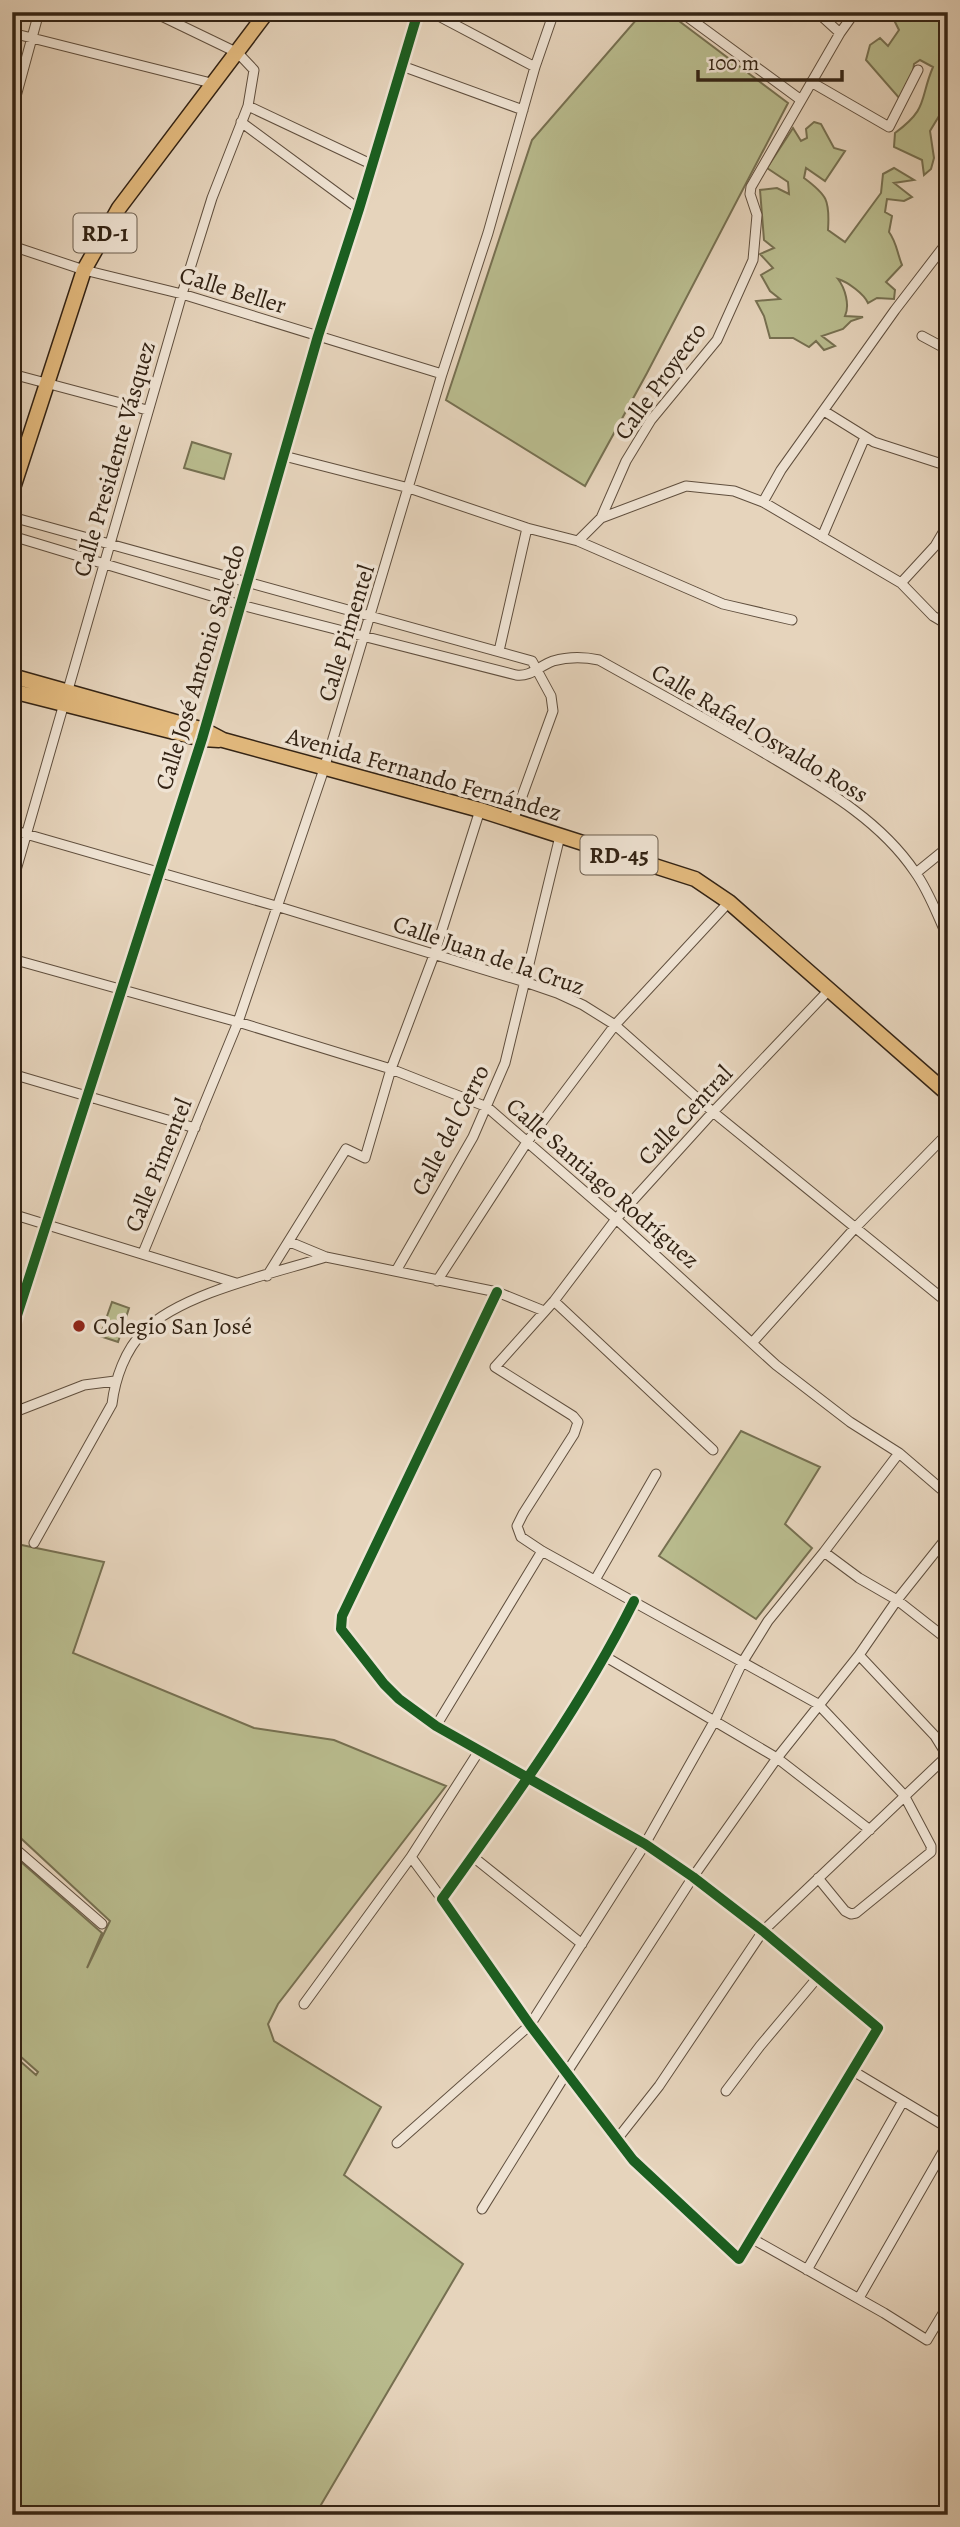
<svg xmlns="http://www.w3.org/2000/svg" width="960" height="2527" font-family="Alegreya,serif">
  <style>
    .green { fill: #b9bc8e; stroke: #767051; stroke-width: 2 }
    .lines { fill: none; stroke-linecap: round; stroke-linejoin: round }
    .minor-casing { stroke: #604f3e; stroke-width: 11 }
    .primary-casing { stroke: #332314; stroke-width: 17 }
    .minor { stroke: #efe3d3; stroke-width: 9 }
    .primary { stroke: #e3ba7e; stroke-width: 14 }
    .cycleway-casing { stroke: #efe3d3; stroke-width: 15 }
    .cycleway { stroke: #1b5e20; stroke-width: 10 }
    .poi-dot { fill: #8f2418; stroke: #efe3d3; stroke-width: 2.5 }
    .labels { text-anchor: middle; stroke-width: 7; stroke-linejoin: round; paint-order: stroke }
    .shield { fill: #efe3d3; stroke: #6b5d4d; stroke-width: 2 }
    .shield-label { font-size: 23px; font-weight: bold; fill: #332314 }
    .street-label { font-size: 24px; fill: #332314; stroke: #efe3d3 }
    .poi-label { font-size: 24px; fill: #332314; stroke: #efe3d3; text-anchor: start }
  </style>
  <rect width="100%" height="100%" fill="#e6d4bc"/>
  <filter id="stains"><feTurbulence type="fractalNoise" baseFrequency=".00286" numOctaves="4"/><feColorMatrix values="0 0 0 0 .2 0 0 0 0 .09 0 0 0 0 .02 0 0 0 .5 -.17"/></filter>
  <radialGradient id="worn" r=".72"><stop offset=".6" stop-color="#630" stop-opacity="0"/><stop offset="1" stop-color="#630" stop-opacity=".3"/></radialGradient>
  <path class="green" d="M643,12h24l121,91 -141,270 -62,113 -139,-86 86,-260z
    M897,12h51v72l-9,32 -9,15 4,27 -3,11 -7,6 -2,-15 -28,-13 1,-14c34,-25 24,-33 38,-66l-13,-7 -6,4 -1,8 -13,27 -34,-39 4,-15 10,-7 8,8 11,-16 -6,-12z
    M814,122l7,2 13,24 11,3 -20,30 -19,-13 -2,10c23,17 26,22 24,52l17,12 36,-49 2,-19 11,-6 20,12 -20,3 18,14 -8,4 -17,-2 -2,13 7,4 -3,16c8,11 8,21 13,33l-16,17 9,8 -1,9 -17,-1 -9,5c-4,-9 -20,-21 -30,-24 7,9 12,26 7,37l18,1 -12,4 -8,8 -21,7 13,10 -11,4 -8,-9 -7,6 -16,-9h-23l-6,-22 -8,-15 24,-2 -10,-8 -9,-16 12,-7 -13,-14 14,-6 -10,-8 -4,-50 17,-2 12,6 -1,-12 -21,-14 26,-40 8,13 6,-3 -1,-9z
    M192,442l39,12 -7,25 -40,-11z
    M112,1302l17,6 -11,34 -18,-6z
    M741,1431l79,36 -35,57 27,24 -56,71 -97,-63z
    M12,1543l92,19 -31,91 181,75 80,12 112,46 -168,218 -10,20 6,17 107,66 -37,68 119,89 -148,251h-303v-461l24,21 2,-3 -26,-23v-195l90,79 -15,35 23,-47 -98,-91z"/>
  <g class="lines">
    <defs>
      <path id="minor" d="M431,12l104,55
        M681,12l120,88
        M817,12l23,21
        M12,33l203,51
        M402,66l121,44
        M811,82l78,45 29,-57
        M248,106l125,59
        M12,111l27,-99
        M241,122l118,87
        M12,246l72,24 98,24 260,80
        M922,336l26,14
        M12,374l135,36
        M824,411l50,31 74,24
        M284,456l125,32 118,40 51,13 145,63 69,16
        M763,502l18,-32 114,-160 53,-69
        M12,517l520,144 19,35 2,15 -40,110
        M601,518l85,-32 48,5 29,11 138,81 32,33 15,9
        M12,536l229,69 275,70c15,2 23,-9 37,-14 14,-4 32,-4 46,-1 57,32 115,63 172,97 52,31 109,63 144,115 14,19 23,45 33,66
        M822,537l43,-100
        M578,541l23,-23 25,-57 25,-41 66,-80 36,-80 4,-45 -7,-21 1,-7 89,-154 15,-21
        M901,583l34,-37 13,-22
        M499,651l28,-123
        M12,830l264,76 249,76 32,11 26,12 32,20 98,87 235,191
        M916,873l32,-26
        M12,884l170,-590 30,-96 36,-92 6,-36 -16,-17 -85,-41
        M12,959l226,63 153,47 96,38 129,112 160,146 74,57 49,31 49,42
        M12,1074l183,54
        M12,1214l224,69
        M290,1242l36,15 171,35 47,19
        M143,1253l95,-231 86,-253 118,-395 46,-141 47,-166 19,-55
        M396,1271l77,-134 32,-74 55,-227
        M267,1276l79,-127 19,9 26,-89 43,-114 46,-145
        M437,1281l90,-139 88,-117 114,-123
        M497,1292l-155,324 -1,13 43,55 15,15 37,27 209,118 48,33 70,54 115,97 -139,231 -106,-99 -103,-135 -88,-126c69,-96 139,-192 192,-298
        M554,1301l159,149
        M12,1331l190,-592 116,-403 41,-127 59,-197
        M752,1343l102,-114 94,-96
        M12,1413l72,-28 31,-4
        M34,1543l78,-139c3,-25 13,-54 32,-73 37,-38 131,-58 182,-74
        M824,1552l35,26 38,22 51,40
        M595,1580l61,-106
        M859,1655l76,81 13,21
        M606,1657l171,101 93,72
        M436,1726l106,-175
        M12,1846l90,78
        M472,1856l110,88
        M818,1878l27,33 6,3 5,-1 70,-57 5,-4v-6l-27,-51 -86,-91 -276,-153 -21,-14 -4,-11 6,-12 51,-80 4,-12 -5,-6 -78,-49 59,-66 62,-82 97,-107 116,-122
        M442,1899l-31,-42 68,-106
        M304,2004l107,-147
        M853,2071l95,57
        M726,2091l34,-45 58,-69
        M618,2138l41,-52 104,-155 184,-175
        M397,2143l133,-118 115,-181 70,-124 27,-57 26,-42 56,-69 75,-99
        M482,2209l85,-137 126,-195 84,-119 82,-103 38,-55 51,-64
        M751,2238l133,75 43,27 21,-35
        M807,2270l96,-169
        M859,2298l89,-155"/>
      <path id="primary" d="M12,491l72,-221 35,-62 148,-196
        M12,676l192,54 19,10 257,70 215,69 34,23 219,192
        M12,691l190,48 17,1"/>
    </defs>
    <use href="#minor" class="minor-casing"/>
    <use href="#primary" class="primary-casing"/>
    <use href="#minor" class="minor"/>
    <use href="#primary" class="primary"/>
    <defs>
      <path id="cycleway" d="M497,1292l-155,324 -1,13 43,55 15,15 37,27 209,118 48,33 70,54 115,97 -139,231 -106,-99 -103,-135 -88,-126c69,-96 139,-192 192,-298
        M12,1331l190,-592 116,-403 41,-127 59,-197"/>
    </defs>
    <use href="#cycleway" class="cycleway-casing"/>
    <use href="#cycleway" class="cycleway"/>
  </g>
  <circle class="poi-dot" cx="79" cy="1326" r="7"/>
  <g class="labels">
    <g class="shield">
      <rect x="73.5" y="213.5" width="63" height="39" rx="5"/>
      <rect x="580.5" y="835.5" width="77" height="39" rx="5"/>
    </g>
    <g class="shield-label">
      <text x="105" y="241">RD-1</text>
      <text x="619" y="863">RD-45</text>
    </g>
    <g class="street-label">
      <text transform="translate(233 290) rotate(17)" y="8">Calle Beller</text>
      <text transform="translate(660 381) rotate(-54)" y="8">Calle Proyecto</text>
      <text transform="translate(114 459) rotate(-74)" y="8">Calle Presidente Vásquez</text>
      <text transform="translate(346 633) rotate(-73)" y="8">Calle Pimentel</text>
      <text transform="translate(200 667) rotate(-73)" y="8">Calle José Antonio Salcedo</text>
      <text transform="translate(760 733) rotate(31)" y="8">Calle Rafael Osvaldo Ross</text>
      <text transform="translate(424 774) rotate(16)" y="8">Avenida Fernando Fernández</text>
      <text transform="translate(489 955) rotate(19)" y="8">Calle Juan de la Cruz</text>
      <text transform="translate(685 1115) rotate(-47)" y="8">Calle Central</text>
      <text transform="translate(450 1130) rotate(-63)" y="8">Calle del Cerro</text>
      <text transform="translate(158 1165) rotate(-68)" y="8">Calle Pimentel</text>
      <text transform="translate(603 1183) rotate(41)" y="8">Calle Santiago Rodríguez</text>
    </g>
    <g class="poi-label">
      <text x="93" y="1334">Colegio San José</text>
    </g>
  </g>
  <rect width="960" height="2527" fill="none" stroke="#e6d4bc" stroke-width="42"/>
  <rect x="14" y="14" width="932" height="2499" fill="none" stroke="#332314" stroke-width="3.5"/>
  <rect x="21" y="21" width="918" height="2485" fill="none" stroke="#332314" stroke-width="2"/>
  <path d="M698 70v10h144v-10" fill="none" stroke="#332314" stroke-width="3.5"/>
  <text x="708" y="70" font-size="21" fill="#332314" stroke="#efe3d3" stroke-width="5" paint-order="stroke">100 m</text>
  <rect width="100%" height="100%" filter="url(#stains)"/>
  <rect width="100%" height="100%" fill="url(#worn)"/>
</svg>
